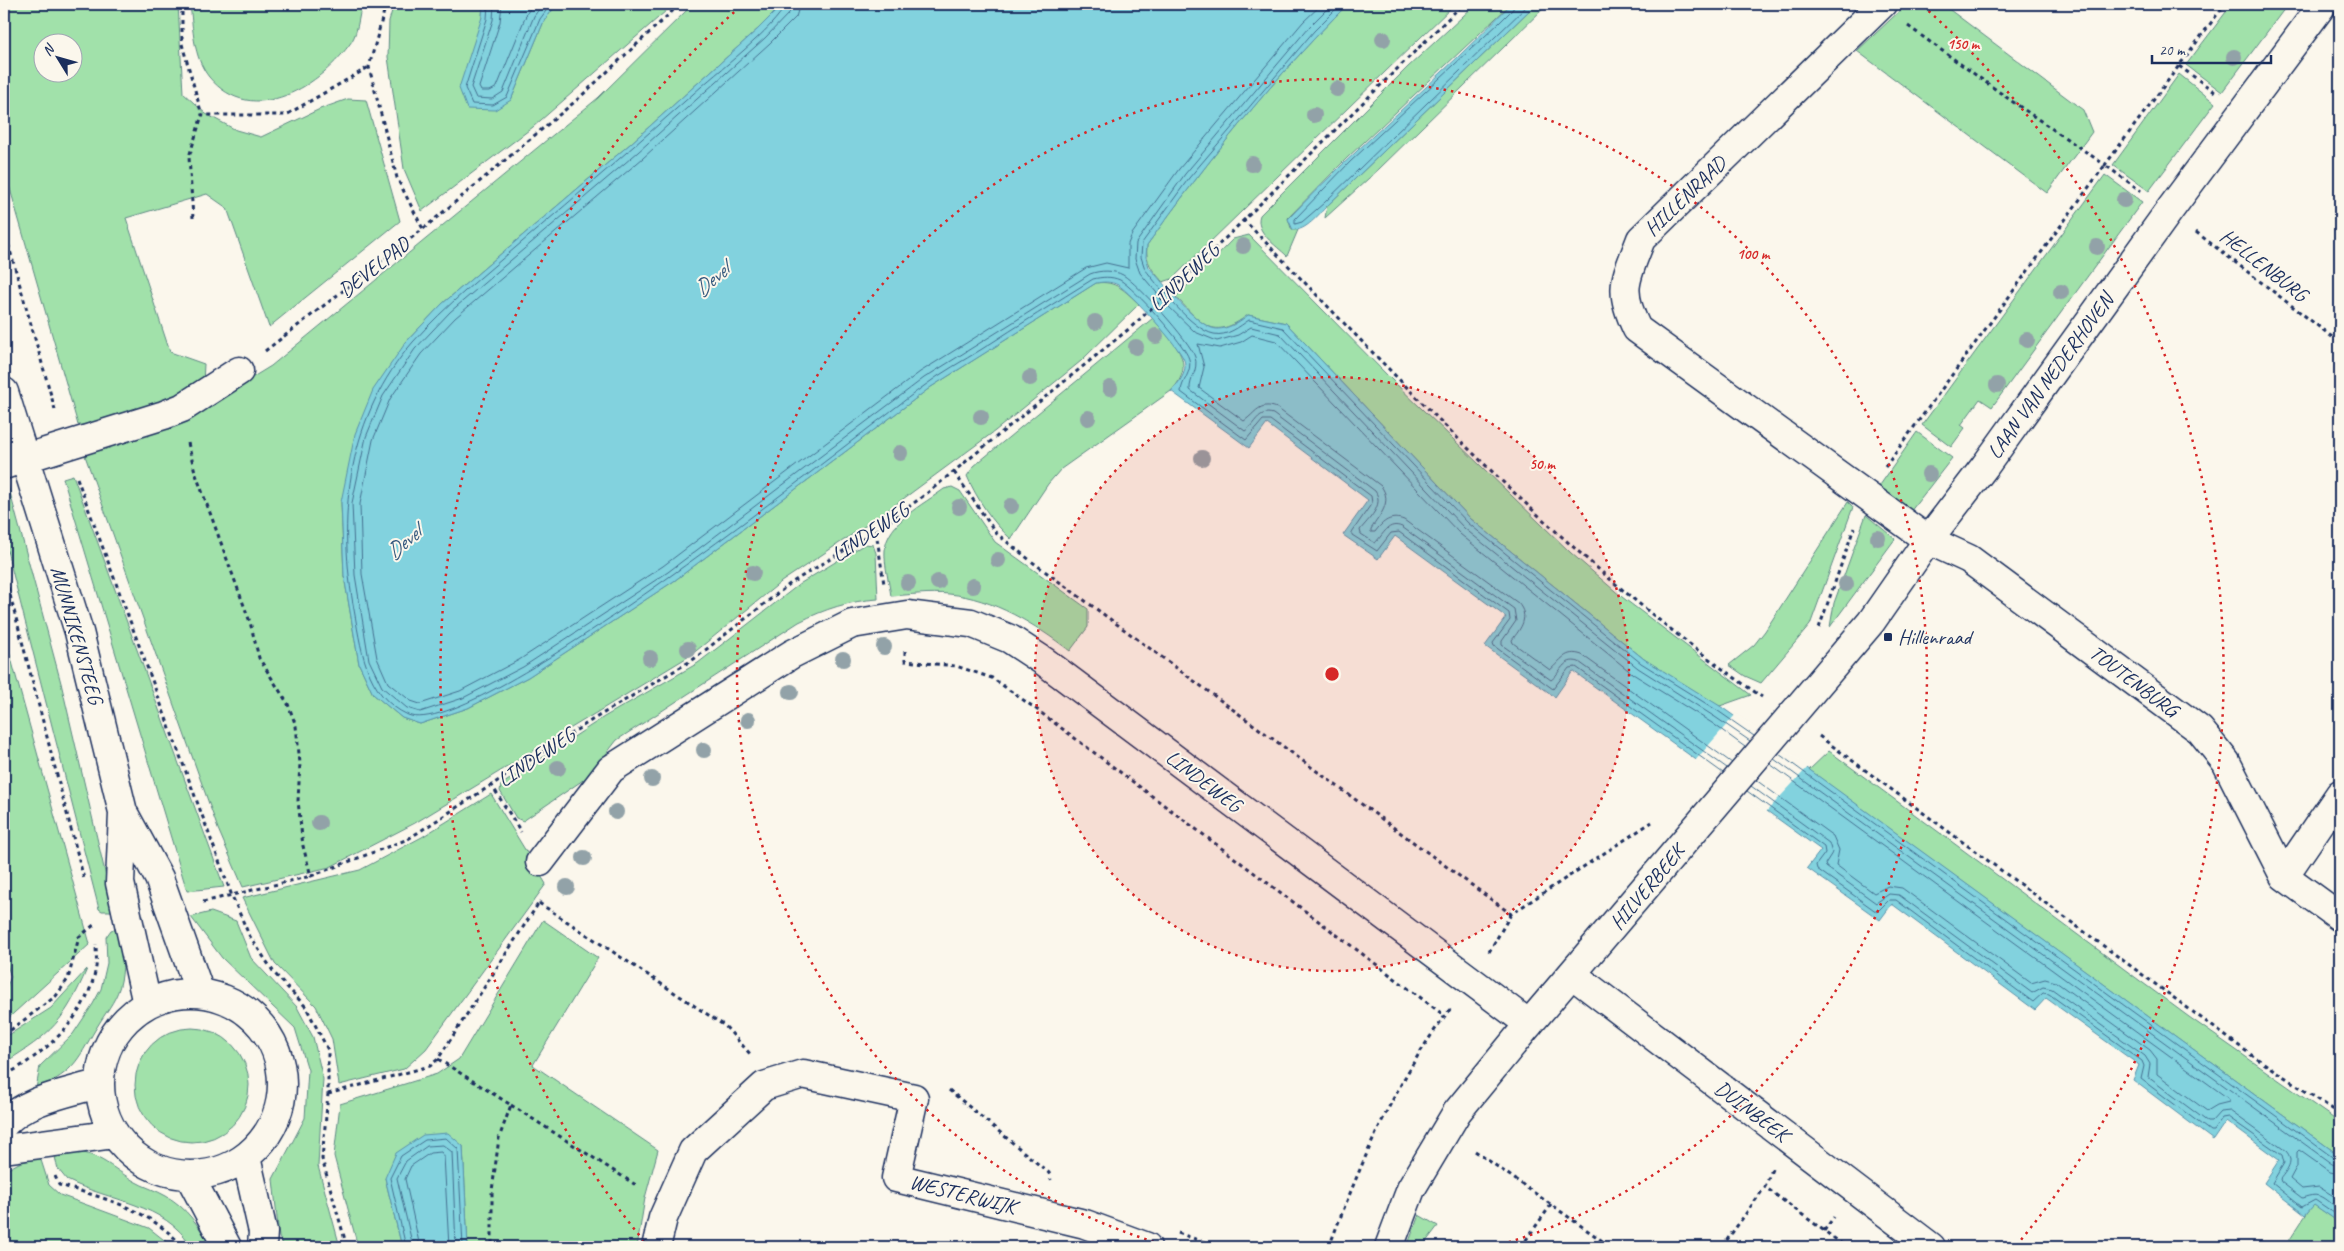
<svg xmlns="http://www.w3.org/2000/svg" width="2344" height="1251" font-family="Caveat,sans-serif">
  <style>
    .green { fill: #a1e1aa; stroke: #5e8884; fill-rule: evenodd }
    .water { fill: #82d2de; stroke: #5991ab }
    .pier { fill: #fbf7ec }
    .lines { fill: none; stroke-linecap: round; stroke-linejoin: round }
    .shore { stroke: #447091; stroke-width: 1 }
    .minor-casing { stroke: #1b2f5e; stroke-width: 31 }
    .tertiary-casing { stroke: #1b2f5e; stroke-width: 31 }
    .secondary-casing { stroke: #1b2f5e; stroke-width: 31 }
    .path { stroke: #1b2f5e; stroke-width: 3; stroke-dasharray: 4 4; stroke-linecap: butt }
    .minor { stroke: #fbf7ec; stroke-width: 28 }
    .tertiary { stroke: #fbf7ec; stroke-width: 28 }
    .secondary { stroke: #fbf7ec; stroke-width: 28 }
    .tree { fill: #92a2a8 }
    .ring { fill: none; stroke: #d62828; stroke-width: 2.5; stroke-dasharray: 2.5 5 }
    .poi-dot { fill: #1b2f5e; stroke: #fbf7ec; stroke-width: 2 }
    .labels { text-anchor: middle; stroke-width: 4; stroke-linejoin: round; paint-order: stroke }
    .street-label { font-size: 21px; fill: #1b2f5e; stroke: #fbf7ec }
    .poi-label { font-size: 21px; fill: #1b2f5e; stroke: #fbf7ec; text-anchor: start }
    .water-label { font-size: 22px; font-style: italic; fill: #35587e; stroke: #fbf7ec }
    .centre { fill: #d62828; stroke: #fbf7ec; stroke-width: 2.5 }
    .ring-label { font-size: 15px; text-anchor: middle; font-weight: bold; fill: #d62828; stroke: #fbf7ec; stroke-width: 4; stroke-linejoin: round; paint-order: stroke }
  </style>
  <rect width="100%" height="100%" fill="#fbf7ec"/>
  <filter id="ink" filterUnits="userSpaceOnUse"><feTurbulence type="fractalNoise" baseFrequency=".02" numOctaves="2"/><feDisplacementMap in="SourceGraphic" scale="10" xChannelSelector="R" yChannelSelector="G"/><feConvolveMatrix kernelMatrix="1 2 1 2 8 2 1 2 1" color-interpolation-filters="sRGB"/></filter>
  <g filter="url(#ink)">
    <path class="green" d="M4,4h174l5,89 23,21 30,16 25,7 59,-28 28,-10 18,1 34,121 -131,106 -42,-119 -20,-14 -81,24 44,134 34,12 -1,20 -104,42 -21,-1 -74,-257zM42,42h30v30h-30z
      M190,4h172c-3,11 -4,27 -10,37 -30,44 -99,89 -143,36 -16,-20 -16,-49 -19,-73z
      M394,4h89l-1,13 29,83 33,-79 13,-17h117l-141,123 -111,84 -18,-42 -16,-112 1,-36z
      M693,4h90l-25,25 -128,115 -188,160 -36,38 -65,160 3,74 15,88 14,30 29,24 18,6 48,-16 60,-31 146,-96 257,-194 165,-104c20,-3 29,8 43,21l-58,57 -86,70 -115,85 -99,66 -90,73 -276,168 -85,44 -87,20 -25,-58 -135,-379 108,-35 80,-49 327,-268z
      M1348,4h107l-283,275 -9,3c-11,-12 -18,-19 -16,-37 60,-83 128,-169 201,-241z
      M1476,4h35l-164,154 -59,60 3,10 7,2 -11,26c-11,-11 -33,-24 -27,-41l148,-148z
      M1536,4h12l-169,165 -54,49 2,-12z
      M1907,4h35l141,106 9,22 -45,61 -190,-142z
      M2232,4h56l-66,88 -36,-27z
      M2179,74l36,29 -66,88 -36,-26z
      M2105,175l37,27 -150,205 -12,-8 -19,26 4,3 -14,19 -29,-22z
      M1249,235l143,145 179,173 51,44 129,98 -31,11 -6,-2 -70,-45 -173,-140 -185,-196 -38,-8c-36,27 -46,9 -72,-18l57,-58z
      M1153,318c19,25 46,44 18,73l-110,78 -13,15 -37,55c-19,-17 -34,-40 -44,-63l7,-10z
      M1917,432l35,26 -42,54 -32,-24z
      M73,475l151,412 -37,4 -124,-413z
      M4,482l4,3 53,198 53,228h-12l-3,-2 -95,-370z
      M952,487l8,4 35,51 93,67v18l-18,24c-34,-26 -77,-53 -121,-57 -19,-2 -40,1 -58,2 -2,-14 -7,-32 -6,-46 2,-28 39,-46 59,-61z
      M1848,502l5,5 -43,118 -49,58 -16,-7 -16,-11 25,-20 11,-14z
      M1866,515l29,24 -65,88 4,-24z
      M865,544l8,1 3,8 2,46c-29,2 -53,10 -79,23l-182,118 -28,36 -66,45 -7,-3 -16,-27 1,-6 103,-68 94,-54 103,-80z
      M4,633l86,311 -86,78v-30l7,-15 -7,-21z
      M1829,751l360,266 151,106v33l-531,-386z
      M491,794l55,90 -120,165 -22,20 -65,16 -7,-46 -16,-33 -41,-42 -33,-66 118,-28 62,-33z
      M211,912l25,9 15,37 46,49 16,30 10,42 -5,87 22,81h-57l-4,-10 -6,-58 32,-61 3,-48 -13,-42 -73,-70 -31,-41z
      M543,920l55,38 -65,107 125,85 -13,48 -8,49h-169l-5,-101 -78,32 17,69h-44l-24,-91 6,-52 97,-30 22,-15z
      M118,928c4,18 7,35 3,53 -3,16 -12,27 -21,41 -22,35 -22,49 -64,67l4,-23 33,-32 20,-30 8,-15 6,-26 -1,-26 5,-7z
      M87,969c-22,52 -36,65 -83,94v-25l47,-30z
      M135 1085a57 57 0 1 1 114 0a57 57 0 1 1-114 0Z
      M54,1153c38,-7 52,11 80,28 10,6 22,9 32,15 20,11 34,31 45,51h-19c-28,-45 -82,-45 -125,-67l-9,-11z
      M40,1157l9,28 11,10 89,33 24,19h-169v-76l15,-8z
      M2313,1204l27,19v21l-2,3h-53z
      M1419,1215l19,11 -16,21h-15z"/>
    <path class="water" d="M483,4h74l-13,17 -33,79 -16,10 -28,-1 -8,-21 23,-71z
      M783,4h565c-73,72 -141,158 -201,241l-1,12 3,10c13,14 49,62 68,62 12,0 22,-7 31,-14l38,8 185,196 173,140 76,47 94,67 526,383v67l-26,-18 -9,10 -41,-32 15,-23 -53,-39 -13,19 -80,-60 6,-15 -93,-67 -11,12 -143,-106 -12,16 -73,-52 14,-18 -248,-179 -18,26 -70,-51 21,-29 -111,-81 -17,23 -35,-24 25,-35 -101,-76 -18,24 -78,-57c8,-8 17,-19 13,-31 -5,-14 -53,-67 -66,-75 -7,-4 -15,-3 -22,-2l-165,104 -257,194 -146,96 -60,31 -48,16 -18,-6 -29,-24 -14,-30 -15,-88 -3,-74 14,-68 18,-44 33,-48 36,-38 188,-160 128,-115z
      M1511,4h25l-209,202c-9,9 -21,25 -34,24l-5,-11c71,-75 152,-140 223,-215z
      M448,1133l15,13 5,101h-66l-17,-69 11,-25 27,-18z"/>
    <path class="pier" d="M1736,714l73,52 -44,47 -71,-51z"/>
    <g class="lines">
      <path class="shore" d="M488,4l-1,15 -22,69 7,16 21,1 14,-8 33,-78 11,-15
        M494,4l-1,16 -22,67 5,11 16,1 11,-7 31,-76 9,-12
        M502,4l-2,18 -21,65 2,4h9l7,-4 30,-74 6,-9
        M786,4c-11,24 -70,69 -93,90 -56,50 -113,99 -171,148 -37,32 -76,63 -109,100 -64,74 -76,169 -60,262 8,42 11,91 55,111 66,28 446,-278 516,-329 18,-14 39,-25 58,-37 37,-24 74,-47 111,-70 9,-2 18,-3 27,1 14,8 65,64 69,79 4,13 -8,22 -8,33l65,48 17,-20h7l101,76 1,7 -20,29v3l25,16 14,-18 8,-1 110,81 1,7 -17,23 1,3 59,43 16,-21 7,-1 147,106
        M793,4l-3,8 -25,26 -127,114 -188,160 -35,37 -32,47 -17,41 -14,66 3,72 14,85 13,27 25,21 13,4 43,-14 60,-31 145,-95 256,-194 166,-104c10,-4 24,-4 33,1 15,9 67,66 72,82 4,13 -6,22 -5,33l55,41c10,-6 13,-22 28,-17l102,77c10,14 -7,29 -15,39l1,4 14,9c9,-9 13,-22 27,-16l112,82 2,12 -14,20v4l49,35c10,-7 12,-23 28,-18l148,106
        M800,4l-4,13 -26,26 -127,115 -188,160 -34,36 -31,45 -17,41 -13,64 2,70 15,84 11,25 23,18 9,3 40,-13 59,-31 144,-94 257,-194 166,-104 20,-5 22,5v-24l4,-10 47,-65 124,-147 19,-18
        M1332,4l-23,23 -124,147 -49,69 -1,16 5,14 27,32 28,27 22,9 21,-6 13,-8 29,7 184,194 174,140 77,49 35,24
        M1341,4l-27,27 -125,147 -47,65 -1,14 4,12c14,18 47,61 69,65 13,3 26,-8 35,-14l34,8 185,195 173,140 77,48 36,25
        M1514,4l-1,5 -14,14 -149,139 -55,57v5l7,-2 22,-19 205,-199
        M1779,754l556,405 5,1
        M1774,759l558,405 8,2
        M1732,763l-150,-108c-17,-6 -21,6 -32,15l-37,-27 -1,-3c9,-12 18,-23 6,-37l-114,-83c-13,-5 -21,1 -29,12h-4v-3c9,-14 22,-27 10,-43l-104,-78c-18,-7 -21,5 -33,13l-45,-33 5,-21 -6,-23 22,4 21,-6 11,-7 24,6 184,193 173,140 79,49 33,24
        M1756,780l77,56 6,14 -3,15 38,28 14,-7 14,2 129,95 14,-4 11,3 94,68 7,9v15l50,37 10,-6 12,-3v-3l-459,-335
        M1751,786l78,57 3,10 -7,11 1,3 50,36 13,-9 10,1 133,98 11,-6 9,2 93,67 5,8 -2,13 60,45h3l9,-10 10,-1 56,40c9,10 1,19 -6,28l1,3 21,16c20,-7 21,0 38,12
        M1747,791l77,56 1,6 -9,12 1,4 60,43 12,-12h7l137,102 10,-9 6,1 93,67 2,5 -3,13 69,52h3l9,-13 6,-1 54,38 2,8 -12,20 30,24 13,-7 25,17
        M2340,1174l-10,-2 -31,-22 -2,2v14l-7,13 12,10 17,-2 21,13
        M406,1247l-16,-69 11,-22 24,-16 21,-2 12,11 5,98
        M413,1247l-16,-69 9,-17 21,-15 16,-1 9,7 4,95
        M420,1247l-15,-68 6,-13 19,-13 11,-1 3,4 5,91"/>
      <defs>
        <path id="minor" d="M1882,4l-241,235c-15,40 -24,49 -4,90l291,211 41,19 231,171 26,32 58,114 56,41
          M4,465l160,-50 18,-7 57,-37
          M540,862l71,-93 181,-115 60,-30 55,-9 64,8 39,16 35,23 484,362
          M2284,876l56,-82
          M1573,975l358,272
          M656,1247l7,-29 30,-67 71,-65 39,-12 111,24 -18,80 189,46 62,23"/>
        <path id="tertiary" d="M1389,1247l22,-58 46,-77 72,-88 342,-402 57,-82 57,-74 184,-255 154,-207"/>
        <path id="secondary" d="M4,392l75,240 44,180 36,66 41,115
          M123,813l-3,70 27,121
          M100 1084a91 91 0 1 1 182 0a91 91 0 1 1-182 0Z
          M4,1124c22,-25 65,-31 96,-41
          M4,1149l111,-15
          M246,1157l17,75 -1,15
          M189,1175l38,72"/>
      </defs>
      <use href="#minor" class="minor-casing"/>
      <use href="#tertiary" class="tertiary-casing"/>
      <use href="#secondary" class="secondary-casing"/>
      <path class="path" d="M182,4v40l20,71h84l83,-48
        M386,4l-17,63 28,111 26,51
        M1908,26l105,76 92,63 120,-161
        M2179,66l36,26
        M193,218l-4,-61 13,-42
        M1243,219c164,168 325,344 519,478
        M4,229l52,184
        M2196,232l144,111
        M265,351l158,-122 155,-130 102,-95
        M188,443l7,29 55,150 9,36 29,46 8,22 4,37 -2,38 5,45 8,30 97,-37 184,-119 102,-61 97,-76 85,-52 50,-37 204,-166 57,-52 276,-272
        M1885,467l220,-302 36,26
        M954,472l42,61 35,28 480,353 141,-92
        M77,478l155,418 17,39 26,39 31,33 22,43v44l-6,65 25,88
        M876,531l8,53
        M4,572l80,307
        M1819,628l35,-100
        M905,651v10l51,5 36,12 40,28 413,310
        M1819,736l431,318 90,60
        M491,784l30,48
        M203,902l108,-26
        M539,903l186,123 26,29
        M1489,952l22,-38
        M4,1035l52,-39 12,-17 11,-42 15,-12
        M438,1059l73,46 -12,33 -7,53v56
        M6,1075c41,-23 82,-59 90,-108 1,-7 0,-16 0,-23
        M949,1090l100,83 2,7
        M328,1094l102,-28 8,-7 102,-158
        M511,1105l128,82
        M1475,1151l136,96
        M1772,1169l-7,18 81,60
        M55,1176l4,9c46,13 92,25 124,62
        M1824,1231l10,-14
        M1178,1233l40,14
        M1505,1245l3,2
        M1329,1247c32,-84 66,-167 122,-239
        M1521,1247l30,-42
        M1722,1247l43,-60"/>
      <use href="#minor" class="minor"/>
      <use href="#tertiary" class="tertiary"/>
      <use href="#secondary" class="secondary"/>
    </g>
    <g class="tree">
      <circle cx="1383" cy="39" r="8"/>
      <circle cx="2234" cy="57" r="8"/>
      <circle cx="1337" cy="89" r="8"/>
      <circle cx="1314" cy="115" r="8"/>
      <circle cx="1252" cy="164" r="8"/>
      <circle cx="2124" cy="200" r="8"/>
      <circle cx="1243" cy="246" r="8"/>
      <circle cx="2097" cy="247" r="8"/>
      <circle cx="2061" cy="292" r="8"/>
      <circle cx="1095" cy="322" r="8"/>
      <circle cx="1156" cy="336" r="8"/>
      <circle cx="2027" cy="340" r="8"/>
      <circle cx="1136" cy="347" r="8"/>
      <circle cx="1030" cy="378" r="8"/>
      <circle cx="1997" cy="385" r="8"/>
      <circle cx="1110" cy="388" r="8"/>
      <circle cx="981" cy="417" r="8"/>
      <circle cx="1088" cy="418" r="8"/>
      <circle cx="900" cy="453" r="8"/>
      <circle cx="1202" cy="458" r="8"/>
      <circle cx="1929" cy="474" r="8"/>
      <circle cx="1011" cy="506" r="8"/>
      <circle cx="959" cy="507" r="8"/>
      <circle cx="1878" cy="538" r="8"/>
      <circle cx="998" cy="560" r="8"/>
      <circle cx="753" cy="573" r="8"/>
      <circle cx="938" cy="582" r="8"/>
      <circle cx="908" cy="583" r="8"/>
      <circle cx="1846" cy="584" r="8"/>
      <circle cx="973" cy="586" r="8"/>
      <circle cx="884" cy="647" r="8"/>
      <circle cx="688" cy="649" r="8"/>
      <circle cx="650" cy="658" r="8"/>
      <circle cx="843" cy="659" r="8"/>
      <circle cx="791" cy="692" r="8"/>
      <circle cx="748" cy="720" r="8"/>
      <circle cx="704" cy="750" r="8"/>
      <circle cx="558" cy="768" r="8"/>
      <circle cx="652" cy="779" r="8"/>
      <circle cx="616" cy="812" r="8"/>
      <circle cx="319" cy="823" r="8"/>
      <circle cx="584" cy="858" r="8"/>
      <circle cx="567" cy="887" r="8"/>
    </g>
  </g>
  <circle cx="1332" cy="674" r="297" fill="#d62828" fill-opacity=".12"/>
  <g class="ring">
    <circle cx="1332" cy="674" r="297"/>
    <path d="M1168 1246A595 595 0 1 1 1496 1246"/>
    <path d="M644 1241A892 892 0 0 1 741 6M1923 6A892 892 0 0 1 2020 1241"/>
  </g>
  <rect class="poi-dot" x="1883" y="632" width="10" height="10" rx="2.5"/>
  <g class="labels">
    <g class="street-label">
      <text transform="translate(1685 196) rotate(-44)" y="7">HILLENRAAD</text>
      <text transform="translate(2264 265) rotate(38)" y="7">HELLENBURG</text>
      <text transform="translate(374 267) rotate(-38)" y="7">DEVELPAD</text>
      <text transform="translate(1184 277) rotate(-44)" y="7">LINDEWEG</text>
      <text transform="translate(2050 376) rotate(-54)" y="7">LAAN VAN NEDERHOVEN</text>
      <text transform="translate(870 532) rotate(-34)" y="7">LINDEWEG</text>
      <text transform="translate(77 635) rotate(74)" y="7">MUNNIKENSTEEG</text>
      <text transform="translate(2134 681) rotate(37)" y="7">TOUTENBURG</text>
      <text transform="translate(536 757) rotate(-34)" y="7">LINDEWEG</text>
      <text transform="translate(1204 781) rotate(37)" y="7">LINDEWEG</text>
      <text transform="translate(1647 887) rotate(-50)" y="7">HILVERBEEK</text>
      <text transform="translate(1752 1111) rotate(37)" y="7">DUINBEEK</text>
      <text transform="translate(963 1194) rotate(14)" y="7">WESTERWIJK</text>
    </g>
    <g class="poi-label">
      <text x="1898" y="644">Hillenraad</text>
    </g>
    <g class="water-label">
      <text transform="translate(711 279) rotate(-41)" y="8">Devel</text>
      <text transform="translate(403 542) rotate(-41)" y="8">Devel</text>
    </g>
  </g>
  <circle cx="1332" cy="674" r="8" class="centre"/>
  <g class="ring-label">
    <text x="1963" y="49">150 m</text>
    <text x="1753" y="259">100 m</text>
    <text x="1542" y="469">50 m</text>
  </g>
  <rect width="2344" height="1251" fill="none" stroke="#fbf7ec" stroke-width="20"/>
  <rect x="10" y="10" width="2324" height="1231" fill="none" stroke="#1b2f5e" stroke-width="2" filter="url(#ink)"/>
  <g transform="translate(58 58) rotate(307)"><circle r="24" fill="#fbf7ec" stroke="#a1a7b3"/>
  <path d="M0-4L9 19L0 12L-9 19Z" fill="#1b2f5e"/>
  <text y="-8" font-size="14" font-weight="bold" text-anchor="middle" fill="#1b2f5e">N</text>
  </g>
  <path d="M2152 55v8h119v-8" fill="none" stroke="#1b2f5e" stroke-width="2.5"/>
  <text x="2159" y="55" font-size="15" fill="#1b2f5e" stroke="#fbf7ec" stroke-width="4" paint-order="stroke">20 m</text>
</svg>
